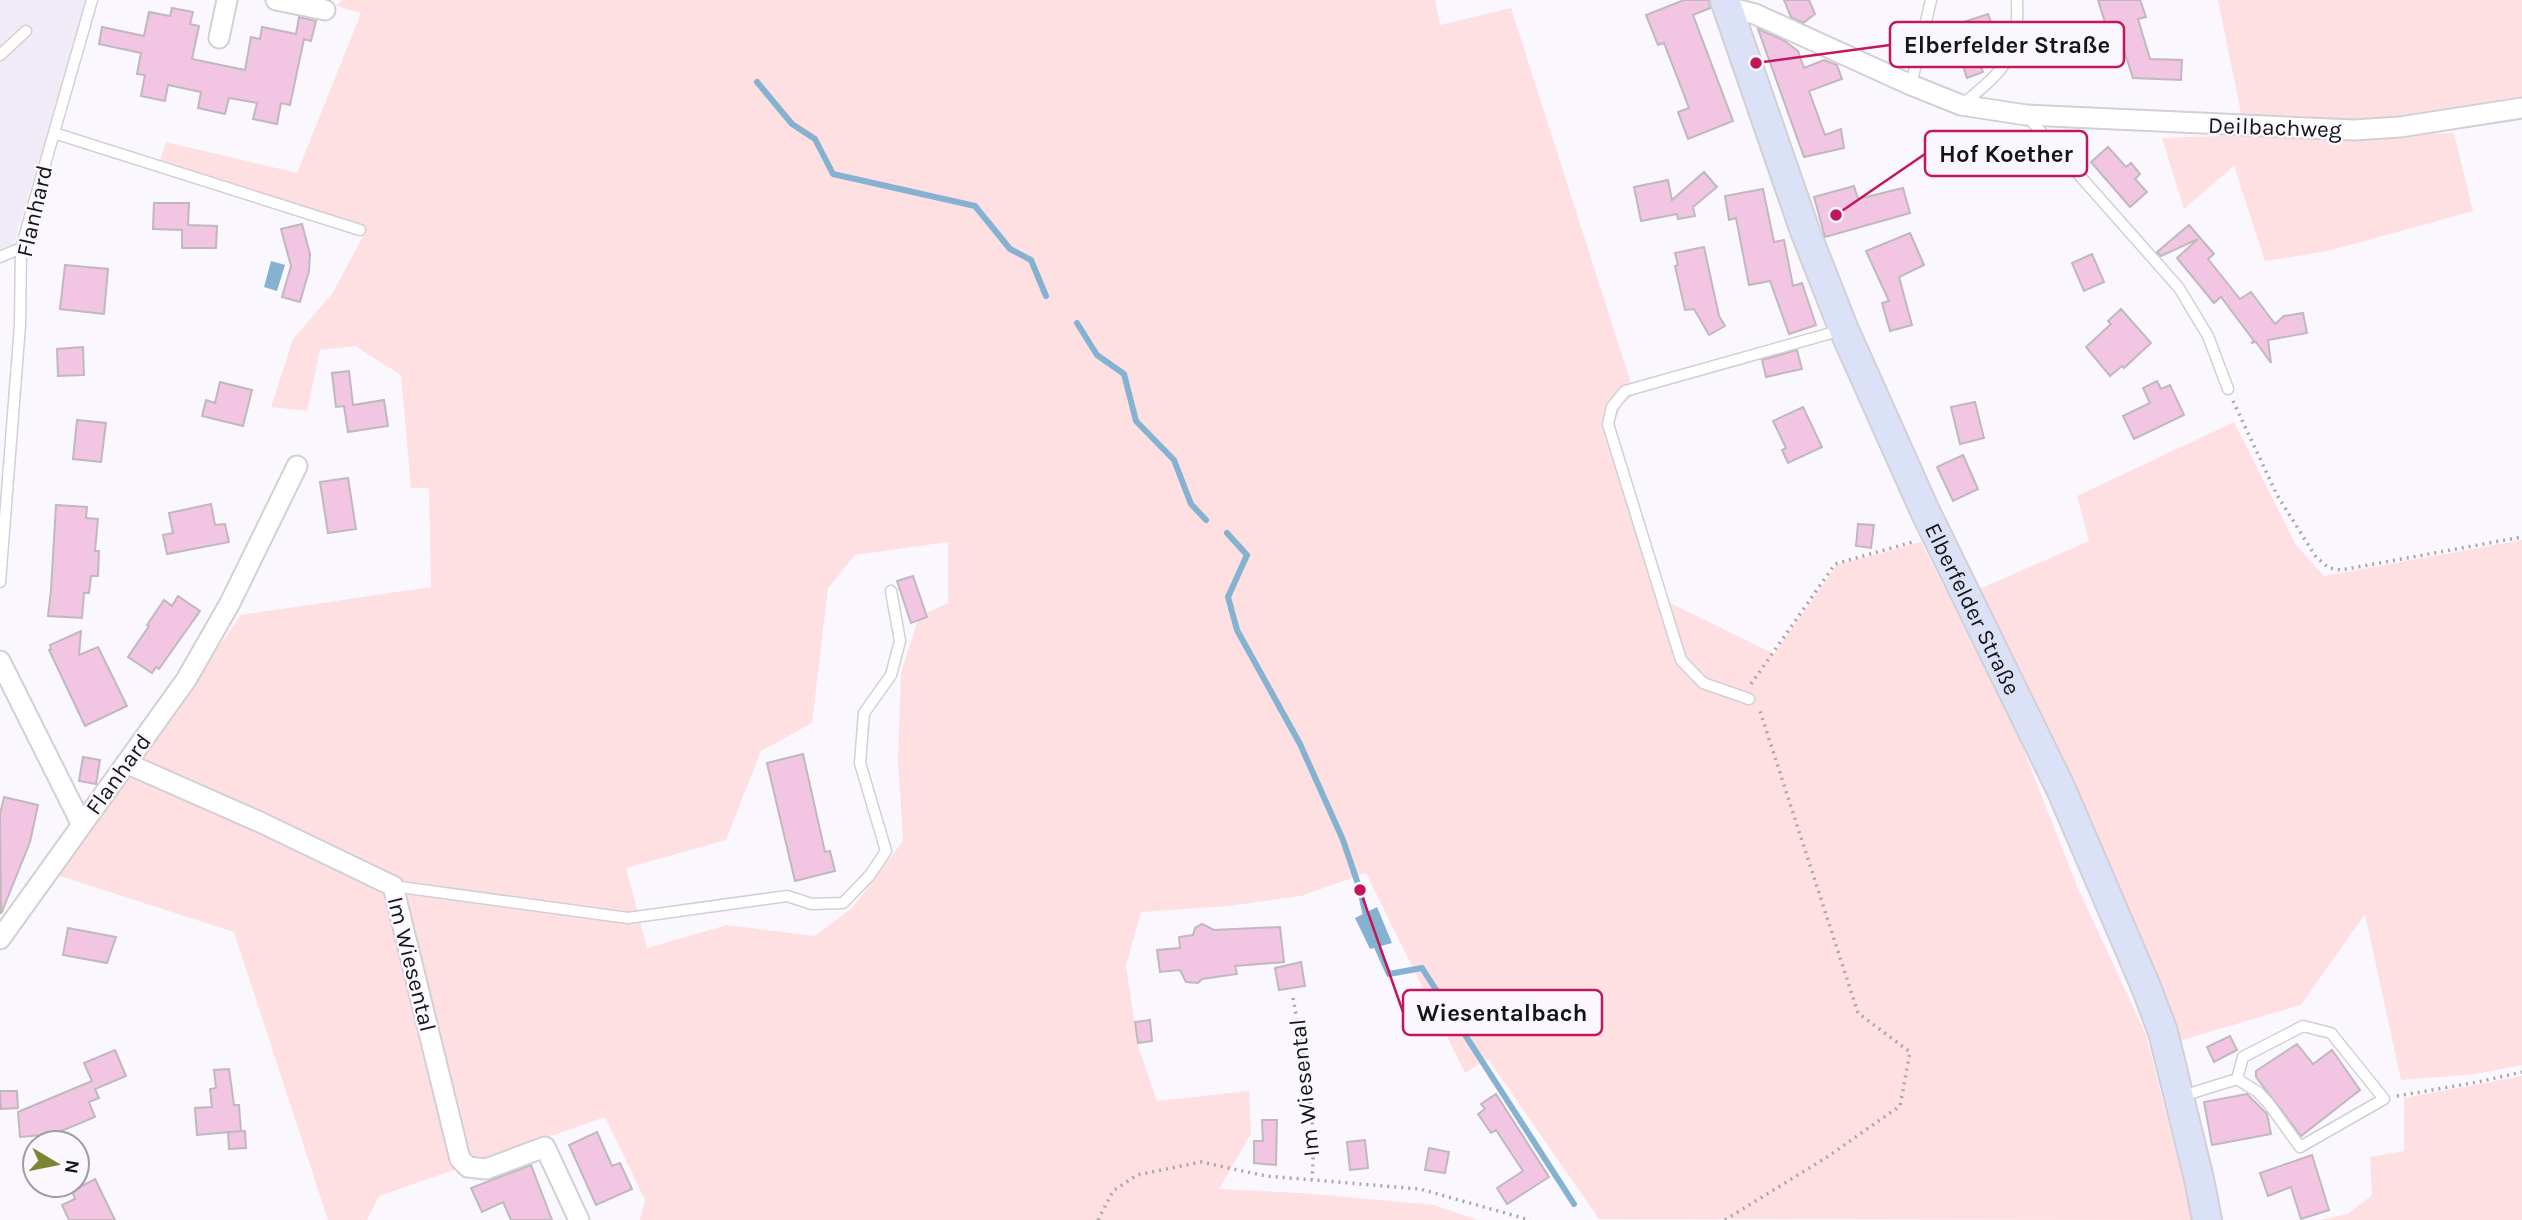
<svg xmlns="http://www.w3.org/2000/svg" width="2522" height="1220" font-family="Karla,sans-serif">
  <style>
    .built { fill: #f1ebf8 }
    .green { fill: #fee0e2; fill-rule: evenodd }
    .water { fill: #85b2d0 }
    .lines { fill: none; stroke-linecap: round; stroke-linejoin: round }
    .stream { stroke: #85b2d0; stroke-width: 6 }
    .building { fill: #f2c5e3; stroke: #bfb9bd; stroke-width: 2 }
    .service-casing { stroke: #d2cfd5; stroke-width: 13 }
    .minor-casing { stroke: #d2cfd5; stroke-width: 23 }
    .secondary-casing { stroke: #d2cfd5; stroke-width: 32 }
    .path { stroke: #a9a6ab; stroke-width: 3.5; stroke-dasharray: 2 5; stroke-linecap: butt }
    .service { stroke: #fff; stroke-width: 10 }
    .minor { stroke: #fff; stroke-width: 19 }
    .secondary { stroke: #dbe2f7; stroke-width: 28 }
    .labels { text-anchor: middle; stroke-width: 5; stroke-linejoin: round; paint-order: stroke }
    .street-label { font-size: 23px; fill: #151416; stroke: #faf7fe }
    .leader { fill: none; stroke: #c2185b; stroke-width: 2.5 }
    .callout-dot { fill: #c2185b; stroke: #faf7fe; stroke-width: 2.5 }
    .callout { fill: #faf7fe; stroke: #c2185b; stroke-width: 2.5 }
    .callout-label { font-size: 24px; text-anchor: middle; font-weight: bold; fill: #151416 }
  </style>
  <rect width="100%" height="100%" fill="#faf7fe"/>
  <path class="built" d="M0,0h88l-74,243 -14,7z"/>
  <path class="green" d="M342,0h1093l5,25 71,-17 119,372 4,15 -12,10 -8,18 52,178 108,53 63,-89 84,-23 92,181 64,163 69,149 47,185 -594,-1 -111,-160 -23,14 -99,-200 -65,23 -73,10 -87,6 -15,54 12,80 19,55 92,-10 2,43 -32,55 83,4 132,12 44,15h-838l5,-20 -40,-83 -226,79 -12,24h-39l-94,-288 -177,-57 184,-260 190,-28 -2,-99h-18l-10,-113 -46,-29 -35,4 -13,61 -36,-4 22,-68 39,-45 35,-65 -208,-66 7,-21 131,31 64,-160 -25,-7zM948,542v61l-29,13 -18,57 -3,87 5,81 -51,67 -37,28 -88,-11 -80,23 -21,-80 100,-28 35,-89 51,-28 16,-135 27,-33z
    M2218,0h304v99c-55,11 -110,23 -166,22 -38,-1 -76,-11 -114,-3z
    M2454,133l19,78 -145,40 -63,10 -31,-95 -50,43 -22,-71c98,-5 194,0 292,-5z
    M2234,422l62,123 28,31 198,-36v525l-47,9 -74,6 -36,-166 -64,91 -126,37 -200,-451 114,-50 -12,-45z
    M2522,1076v144h-202l28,-6 24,-19 -2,-38 34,-6v-53z"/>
  <path class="water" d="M271,261l14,4 -8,26 -13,-4z
    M1377,907l15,36 -22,6 -15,-31z"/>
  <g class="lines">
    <path class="stream" d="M757,82l35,42 23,15 18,35 142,32 35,43 21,11 15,36
      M1077,323l20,32 27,19 12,47 38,39 17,44 15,16
      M1227,533l20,22 -19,42 9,33 63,114 43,96 17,50 7,30
      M1374,940l15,34 33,-6 152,236"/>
  </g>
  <path class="building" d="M1684,0h25l1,8 -17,7 40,106 -45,18 -10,-27 11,-4 -25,-65 -6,2 -12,-30z
    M1784,0h25l6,14 -12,9 -12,-6z
    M2098,0h42l6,17 -8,2 12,40 32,1 -1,20 -48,-2 -16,-49 -9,3z
    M172,8l21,4 -3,12 9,2 -7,33 53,11 6,-33 9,2 2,-12 34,7 3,-17 17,4 -5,20 -7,-2 -14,66 -9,-2 -4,21 -24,-5 4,-16 -28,-5 -4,16 -27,-6 3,-16 -33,-7 -3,16 -24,-5 4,-21 -8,-1 4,-21 -42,-9 3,-17 42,9 5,-24 21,4z
    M1988,14l4,10 4,-1 6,19 -17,6 5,12 -10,3 3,9 -16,6 -14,-42 14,-5 -3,-9z
    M1758,29l27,12 13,10 6,17 20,-8 13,5 5,14 -33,12 16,44 16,-6 3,19 -40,9z
    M2108,147l18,20 5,-4 9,11 -5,5 12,13 -17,15 -39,-45z
    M1704,172l13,15 -24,20 2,9 -17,3 -1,-5 -36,7 -7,-34 34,-7 4,20z
    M1854,186l4,13 45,-11 7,25 -85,24 -11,-40z
    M1763,189l11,53 10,-2 9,46 9,-3 14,42 -27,9 -19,-53 -21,4 -13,-67 -7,2 -4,-24z
    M154,203h35l-1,22 29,1 -1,22h-34v-18l-29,-1z
    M302,224l8,30 -1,17 -9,31 -18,-5 9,-31 -10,-37z
    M2189,225l25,29 -6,5 32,40 11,-7 24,32 9,-8 19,-3 4,20 -39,7 3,23 -15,-21 -5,1 3,-2 -33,-44 -7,6 -37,-45 21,-19 -37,17 -4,-4z
    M1910,233l14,32 -25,12 13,48 -22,6 -8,-28 7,-2 -23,-50z
    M1704,247l15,69 6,10 -16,9 -15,-26 -9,1 -10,-44 3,-1 -3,-12z
    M2092,254l12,28 -20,9 -12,-28z
    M65,265l43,4 -4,45 -44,-5z
    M2121,309l30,34 -27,25 -2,-2 -12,10 -24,-29 25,-23 -3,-3z
    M83,347l1,28 -26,1 -1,-27z
    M1797,350l5,19 -36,8 -4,-17z
    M349,371l4,34 31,-5 4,26 -40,6 -4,-26 -8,1 -4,-34z
    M2157,381l4,8 9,-4 14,30 -50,24 -11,-23 27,-13 -7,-15z
    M220,382l32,8 -9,36 -41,-10 4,-16 9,3z
    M1975,402l9,36 -24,6 -9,-37z
    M1803,407l19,40 -34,16 -6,-13 4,-2 -13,-27z
    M77,420l29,3 -5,39 -28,-3z
    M1963,455l15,34 -25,12 -16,-34z
    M348,478l8,51 -28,4 -8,-51z
    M211,504l4,21 10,-1 4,18 -62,12 -4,-19 10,-2 -4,-20z
    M56,505l31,2 -1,11 12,1 -3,32h4l-1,25h-7l-2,17h-5l-2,25 -34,-2 3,-26z
    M1858,524l16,1 -3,23 -15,-2z
    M913,576l14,41 -16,6 -14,-42z
    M178,596l22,15 -41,58 -3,-2 -4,6 -24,-16 21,-31 -2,-1 17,-25 8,6z
    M81,631l-2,24 19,-8 29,59 -42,20 -36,-76 2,-1 -1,-4z
    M803,754l22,98 5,-1 5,20 -40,10 -28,-118z
    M83,757l17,3 -4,24 -17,-3z
    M4,797l34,8 -8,37 -29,72 -1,-100z
    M1202,924l12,6 66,-3 4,35 -49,4 2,8 -35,5 -4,4 -12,-1 -6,-12 -20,2 -3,-22 23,-2 -1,-11 14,-2 2,-7z
    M68,928l48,9 -9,26 -44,-8z
    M1301,962l4,24 -26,4 -4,-22z
    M1150,1020l2,21 -14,2 -3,-21z
    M2230,1036l7,14 -23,12 -7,-15z
    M2297,1044l16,20 19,-14 28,40 -59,46 -45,-59v-6z
    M115,1050l11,26 -31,13 4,9 -10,4 6,15 -41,17 -34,3 -2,-25 74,-31 -8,-18z
    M229,1069l5,36h5l2,26 -44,4 -2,-27 17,-1 -2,-18 6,-1 -2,-18z
    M0,1091h17l1,17 -17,1z
    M1496,1094l53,83 -42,27 -10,-16 26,-17 -27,-41 -5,3 -13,-19 7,-5 -4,-5z
    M2247,1094l20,20 4,20 -59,11 -8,-43z
    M1262,1120h15l-1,45 -22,-2v-22h9z
    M245,1131l1,17 -17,1 -1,-17z
    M597,1132l15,34 8,-3 12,26 -36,16 -27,-60z
    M1365,1140l3,28 -18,2 -3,-28z
    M1429,1148l20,4 -4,21 -20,-3z
    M2312,1155l17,55 -28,9 -10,-32 -23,9 -8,-23z
    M531,1165l21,55h-41l-8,-18 -21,10 -11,-24z
    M95,1179l20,41h-46l-7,-15 13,-6 -3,-8z"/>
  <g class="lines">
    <defs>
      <path id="service" d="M0,55l26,-24
        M1911,85l20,-85
        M1963,104c42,-35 56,-46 54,-104
        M2026,115l153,173 29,48 20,53
        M54,133l306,97
        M0,257l21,-9
        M0,582l20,-257 1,-77 71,-248
        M1749,699l-46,-16 -22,-23 -73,-236 4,-17 13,-16 217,-61
        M393,886l235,32 159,-22 25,8 31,-1 27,-28 16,-24 -26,-88 4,-50 27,-38 9,-34 -9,-50
        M2179,1097l58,-18 21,13 11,12 31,43 84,-48 -53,-66 -28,-7 -60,31 -6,22"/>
      <path id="minor" d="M276,0l49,10
        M1727,7l28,7 156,71 50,20 65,10 328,15 46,-3 122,-19
        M219,38l8,-38
        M0,661l82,164
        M126,763l136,60 131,63 67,273 8,8 18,2 59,-22 34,73
        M0,939l186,-259 44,-77 67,-137"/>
      <g id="secondary">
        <path id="s1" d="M1725,0l80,231 39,99 81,181 136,278 85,198 17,45 36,147 8,41"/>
      </g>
    </defs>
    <use href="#service" class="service-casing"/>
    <use href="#minor" class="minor-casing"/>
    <use href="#secondary" class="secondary-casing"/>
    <path class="path" d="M2233,401l44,94 39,62 13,11 12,2 181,-33
      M1751,684l84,-120 81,-23
      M1293,998c11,59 24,120 19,181
      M2397,1096l81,-14 44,-10
      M1098,1220l15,-29 24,-16 64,-13 65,14 154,13 110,31
      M1725,1220l102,-63 73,-51 10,-54 -52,-39 -99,-305"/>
    <use href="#service" class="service"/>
    <use href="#minor" class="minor"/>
    <use href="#secondary" class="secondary"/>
  </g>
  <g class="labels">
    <g class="street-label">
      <text transform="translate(2275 127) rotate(2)" y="8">Deilbachweg</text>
      <text transform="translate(34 211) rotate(-77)" y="8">Flanhard</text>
      <text dy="8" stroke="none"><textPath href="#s1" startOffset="658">Elberfelder Straße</textPath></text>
      <text transform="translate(118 774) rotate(-54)" y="8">Flanhard</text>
      <text transform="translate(412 964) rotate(76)" y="8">Im Wiesental</text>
      <text transform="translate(1304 1088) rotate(-96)" y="8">Im Wiesental</text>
    </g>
  </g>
  <path class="leader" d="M1756 63L1890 45M1836 215L1925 154M1360 890L1403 1012"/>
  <g class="callout-dot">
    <circle cx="1756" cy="63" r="7"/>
    <circle cx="1836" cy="215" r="7"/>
    <circle cx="1360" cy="890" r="7"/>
  </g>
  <g class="callout">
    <rect x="1890" y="22" width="234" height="45" rx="7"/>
    <rect x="1925" y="131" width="162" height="45" rx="7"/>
    <rect x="1403" y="990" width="199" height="45" rx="7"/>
  </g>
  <g class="callout-label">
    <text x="2007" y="53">Elberfelder Straße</text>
    <text x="2006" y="162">Hof Koether</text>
    <text x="1502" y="1021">Wiesentalbach</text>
  </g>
  <g transform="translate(56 1164) rotate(100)"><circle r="33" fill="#faf7fe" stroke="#9e9ca1" stroke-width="2"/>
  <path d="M0-5L12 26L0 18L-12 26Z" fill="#7c8430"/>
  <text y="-10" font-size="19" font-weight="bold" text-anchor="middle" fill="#151416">N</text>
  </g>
</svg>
